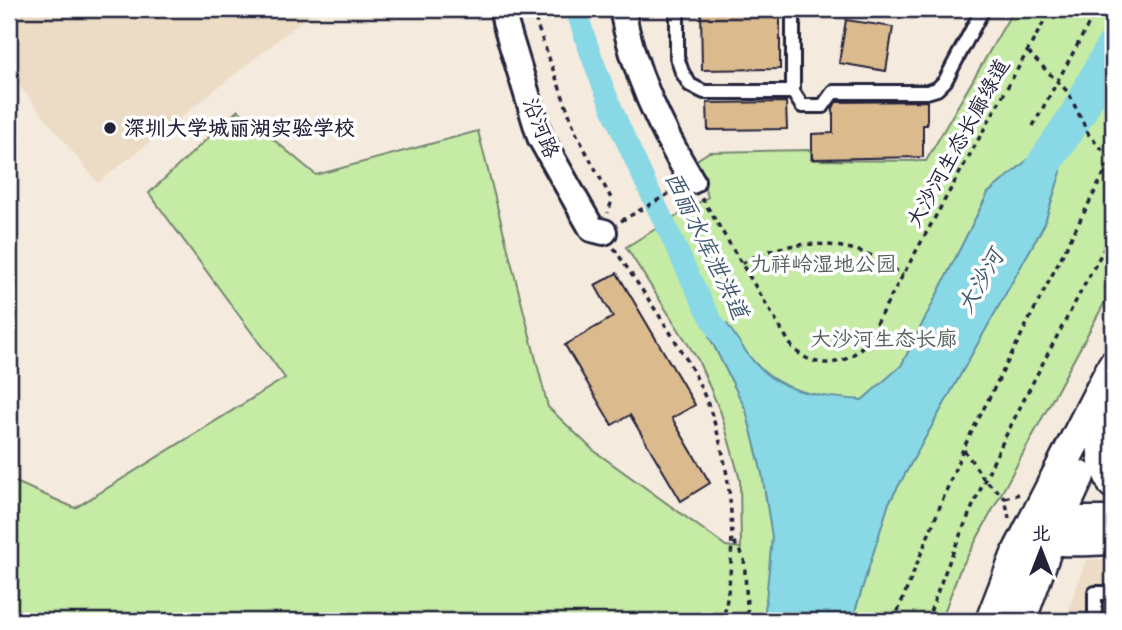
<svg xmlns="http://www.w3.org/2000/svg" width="1122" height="630" font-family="Sriracha,'LXGW WenKai TC',sans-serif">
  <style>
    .built { fill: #ecdcc5 }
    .green { fill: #c5eba5; stroke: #748670; stroke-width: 2 }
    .water { fill: #89d8e5; stroke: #608fa1; stroke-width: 2 }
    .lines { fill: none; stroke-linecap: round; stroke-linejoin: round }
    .canal { stroke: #89d8e5; stroke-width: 21 }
    .river { stroke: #89d8e5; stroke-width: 35 }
    .building { fill: #dbba8e; stroke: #22223b; stroke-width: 2 }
    .service-casing { stroke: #22223b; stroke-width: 18 }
    .minor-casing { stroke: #22223b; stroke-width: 30 }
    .tertiary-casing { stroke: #22223b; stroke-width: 35 }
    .path { stroke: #22223b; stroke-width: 3.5; stroke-dasharray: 5 5; stroke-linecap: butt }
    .service { stroke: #fff; stroke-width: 12 }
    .minor { stroke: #fff; stroke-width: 24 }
    .tertiary { stroke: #fff; stroke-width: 30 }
    .poi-dot { fill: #22223b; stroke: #fff; stroke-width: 2.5 }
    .labels { text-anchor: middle; stroke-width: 7; stroke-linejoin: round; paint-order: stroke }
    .poi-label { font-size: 21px; font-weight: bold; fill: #22223b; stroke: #fff; text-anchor: start }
    .street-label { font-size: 21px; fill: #22223b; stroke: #fff }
    .park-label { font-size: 21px; fill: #535e5b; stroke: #fff }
    .water-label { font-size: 23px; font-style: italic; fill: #41596e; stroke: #fff }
  </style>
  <rect width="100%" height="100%" fill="#f4eadd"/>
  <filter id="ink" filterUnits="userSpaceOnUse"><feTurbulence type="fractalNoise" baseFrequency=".0143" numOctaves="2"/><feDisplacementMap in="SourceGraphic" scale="14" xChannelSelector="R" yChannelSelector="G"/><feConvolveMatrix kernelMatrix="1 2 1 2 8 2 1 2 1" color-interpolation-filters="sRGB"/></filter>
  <g filter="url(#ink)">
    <path class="built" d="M9,9h308l-219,174 -89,-110z
      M1113,559v62h-48l21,-61z"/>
    <path class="green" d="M1014,9h99v278l-154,285 -18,49h-932v-142l66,29 210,-130 -136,-185 89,-83 78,65 162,-44 70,276 45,43 133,96 15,2 -1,-68 -19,-67 -23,-53 -72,-113 82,-50 -13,-36 14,-9 102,-2v10l115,1z"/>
    <path class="water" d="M1037,152l22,9 2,11 -17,53 -155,278 -37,118h-88l8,-84 -10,-63 -16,-64 -37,-74 18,-12c10,14 18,28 29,40 26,30 69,33 106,36l39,-34 87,-173z"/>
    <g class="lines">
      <path class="canal" d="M576,9c22,75 56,146 90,217 21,44 38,87 67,127"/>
      <path class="river" d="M1025,198l23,-40 30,-45 35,-66"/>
    </g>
    <path class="building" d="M701,9h79v60l-78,1z
      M846,20l47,7 -7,44 -47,-8z
      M927,101v24h-4v32l-111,2v-25l21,-1v-25l3,-6z
      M786,102l1,27 -79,1 -1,-27z
      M617,273l78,132 -23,13 38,65 -29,18 -51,-86 -18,10 -47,-80 48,-28 -18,-32z"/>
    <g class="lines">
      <defs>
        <path id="service" d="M677,9v48l5,15 8,13 14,7h89l9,14h21l10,-14h94l10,-3 8,-8 38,-72
          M793,9v83
          M1095,621v-28h18"/>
        <path id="minor" d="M503,9l2,13 35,115 52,92 12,3
          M622,9c11,62 38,118 70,172"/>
        <path id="tertiary" d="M1101,432l3,30 9,21
          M1113,522h-56l-27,7c19,17 58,10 83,10
          M991,621l26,-67 96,-188
          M1020,621l30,-82 29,-63"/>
      </defs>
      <use href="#service" class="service-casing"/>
      <use href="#minor" class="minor-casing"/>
      <use href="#tertiary" class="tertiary-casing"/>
      <path class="path" d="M534,9l3,16 39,108 36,67 -4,13
        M1028,52l40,40 21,43 24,26
        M1033,126l64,-117
        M702,198l90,149c21,23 54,21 73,-4l186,-334
        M621,221l51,-29
        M614,248c27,42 58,83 81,127 38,76 45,164 28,246
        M742,264c37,-25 92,-25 133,-7 9,5 19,12 28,18
        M964,450l20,29 21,19 4,20
        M1005,498l14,-4
        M734,542l10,15 4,64
        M894,621l69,-172 150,-293
        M927,621c47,-136 118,-262 186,-389"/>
      <use href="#service" class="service"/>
      <use href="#minor" class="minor"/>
      <use href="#tertiary" class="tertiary"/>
    </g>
  </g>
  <circle class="poi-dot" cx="110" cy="128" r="7"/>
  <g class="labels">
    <g class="poi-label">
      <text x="124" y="135">深圳大学城丽湖实验学校</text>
    </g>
    <g class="street-label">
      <text transform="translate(541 128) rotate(68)" y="7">沿河路</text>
      <text transform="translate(958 143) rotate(-61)" y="7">大沙河生态长廊绿道</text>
    </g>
    <g class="park-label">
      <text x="823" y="271">九祥岭湿地公园</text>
      <text x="884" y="346">大沙河生态长廊</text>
    </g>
    <g class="water-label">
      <text transform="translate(707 245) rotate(64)" y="8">西丽水库泄洪道</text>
      <text transform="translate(980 281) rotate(-60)" y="8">大沙河</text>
    </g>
  </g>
  <rect width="1122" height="630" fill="none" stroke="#fff" stroke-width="35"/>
  <rect x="18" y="18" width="1087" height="595" fill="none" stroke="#22223b" stroke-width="2.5" filter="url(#ink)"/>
  <g transform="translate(1041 550)" stroke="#ffffff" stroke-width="5" paint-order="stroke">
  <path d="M0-5L12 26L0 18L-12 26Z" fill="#22223b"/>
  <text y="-10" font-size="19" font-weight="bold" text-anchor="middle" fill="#22223b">北</text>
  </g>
</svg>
